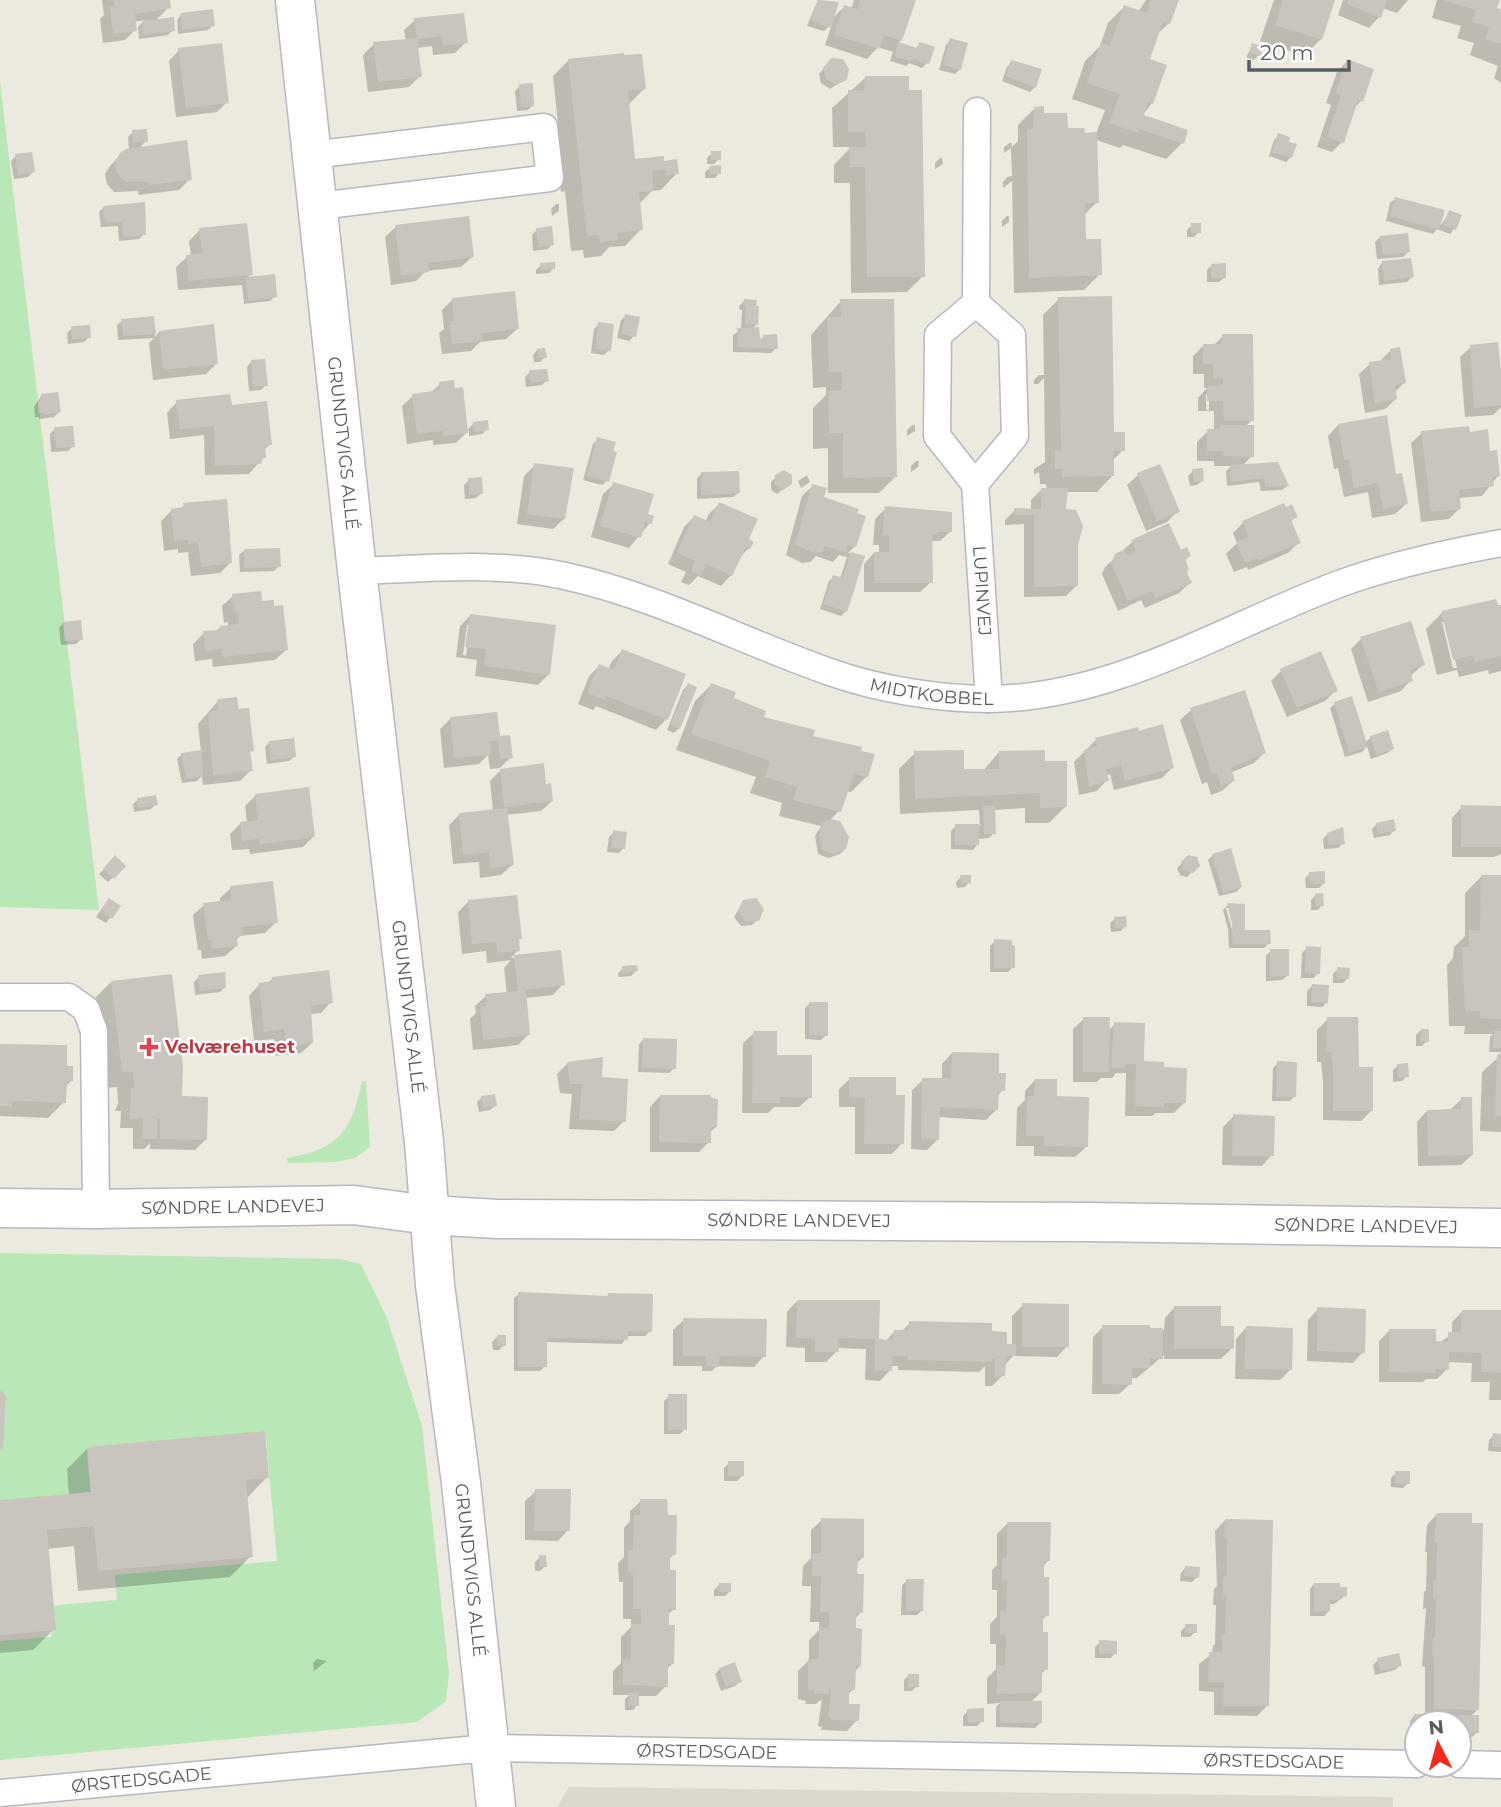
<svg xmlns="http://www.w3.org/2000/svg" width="1501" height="1807" font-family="Montserrat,sans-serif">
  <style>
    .education { fill: #dcd8cd }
    .green { fill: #b9e7b8 }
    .shadow { fill: #0003; fill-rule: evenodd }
    .building { fill: #c9c5be }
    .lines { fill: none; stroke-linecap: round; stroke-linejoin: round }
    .street-casing { stroke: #b5b8bd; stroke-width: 29 }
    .secondary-casing { stroke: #b5b9bf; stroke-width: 41 }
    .street { stroke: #fff; stroke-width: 26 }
    .secondary { stroke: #fff; stroke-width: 38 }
    .health-dot { fill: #e0444e; stroke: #fff; stroke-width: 2.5 }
    .labels { text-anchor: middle; stroke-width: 5; stroke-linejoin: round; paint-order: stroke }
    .street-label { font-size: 18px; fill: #585c61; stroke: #fff }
    .health-label { font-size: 18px; font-weight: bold; fill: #be3a42; stroke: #fff; text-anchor: start }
  </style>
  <rect width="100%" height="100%" fill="#ece9de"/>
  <path class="education" d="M569,1787l824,10v10h-836z"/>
  <path class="green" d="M0,82l99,828 -99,-3z
    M362,1081l4,1 4,65 -15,11 -19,4 -48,1 -1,-5c51,-8 65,-27 75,-77z
    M0,1253l341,6 20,5 26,54 35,108 27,248 -3,27 -29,21 -417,38v-119l52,-4 -3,-31 68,-6 -2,-25 162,-14 -11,-124 -179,16 4,45 -91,8z"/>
  <path class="shadow" d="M102,0h66l1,7 -14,14 18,9 -5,5 -29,4 -1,-12 -13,13 -22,3 -3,-24 4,-4zM145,20l-10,10 -1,-8z
    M818,0l19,3 -5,16 12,-12 7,2 3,-9h60l-13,40 -3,3 17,6 5,-5 7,19 -5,5 -13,-5 -3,3 -16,-5 3,-9 -15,-5 -11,12 -42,-14 7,-21 -8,7 -17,-5z
    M1146,0h31l-8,23 -12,11 -9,26 4,43 -10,13 40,27 -16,16 -43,-14 -3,3 -24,-8 1,62 -13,13v26l16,33 -16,16 -70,3 -2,-112 -9,7v-6l4,-5 5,-1 -1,-28 -7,5v-6l7,-5 1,5 6,-6v-16l16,-16 32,20 17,5h13l9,-24 -33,-11 13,-38 15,-15 8,-23 16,-16 14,5z
    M1274,0h59l-13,40 -16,16 -44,-15z
    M1343,0h65l-11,13 -15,-5 -3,9 -10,11 -31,-13z
    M1437,0h61l-3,9 6,2v72l-7,-5 4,-12 -28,-11 4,-12 -17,-5 4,-12 -29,-8z
    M181,15l32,10 -5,5 -30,4 -1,-14z
    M415,20l51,22 -11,11 -22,2 -1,-9 -15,2 3,28 -11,11 -41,5 -5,-37 11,-11 32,-3 -2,-11z
    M950,40l10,29 -5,5 -16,-4 7,-25z
    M1253,45l6,10 -5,5 -8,-3z
    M179,50l48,52 -10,10 -41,5 -7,-56z
    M569,60l75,29 -16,16 6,56 29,2 14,10 -16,17 -9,1 -13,13 2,25 -16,17 -16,1 -8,9 -17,2 -1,-8 -12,1 -6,-60 -4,1 -1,-6 4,-5 -11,-105z
    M1347,61l14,40 -8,8 -11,33 -10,10 -15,-5 14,-42 -5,-2 11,-31z
    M1012,62l23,25 -5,5 -28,-11 5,-14z
    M827,65l18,14 -15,10 -9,-6 -2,-9z
    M865,78l58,198 -16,16 -56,1 -1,-110h-16v-18l17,-18h-18l-1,-39z
    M520,86l13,19 -5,5 -11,1 -2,-20z
    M133,132l13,9 -6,6 50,32 -11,11 -40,5 -1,-4 -24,1 -7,-8 -2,-10 5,-8 11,-12 8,-4 -1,-13z
    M1279,135l8,8 4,14 -5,5 -17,-6 5,-16z
    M712,153l7,6 -5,5h-7v-6z
    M16,156l17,16 -5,5 -14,2 -3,-18z
    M940,158h2l1,6 -8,5v-6z
    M710,168l9,5 -4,5h-10v-6z
    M1395,199l46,26 9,-13 4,17 -4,5 -13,-5 -4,5 -47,-13 4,-18z
    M556,204h3v7l-7,5 -1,-7z
    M104,207l40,27 -5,5 -20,2 -1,-15 -17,1 -2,-15z
    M1007,216h2v6l-7,5v-6z
    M1192,225l7,7 -5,5h-7v-7z
    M396,227l76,30 -11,10 -35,4 -10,10 -25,4 -6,-48z
    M200,230l51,44 -5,5 29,17 -5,5 -26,3 -2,-19 -64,5 -2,-23 11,-10 4,-1 -2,-15z
    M537,230l15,14 -4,5 -15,2 -1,-16z
    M1380,237l28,15 -5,5 -26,2 -2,-17z
    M1382,263l30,14 -5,5 -28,3 -1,-17z
    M541,265l13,3 -5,5 -13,1v-4z
    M1212,265l12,13 -5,4h-12v-12z
    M1059,299l54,135 10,16 -11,11 1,14 -16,17h-31l-2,18 12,34 1,41 -11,11 -42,1v-73l-19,1v-5l10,-10h16v-10l10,-10h6l-1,-6h-6l-1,-12 -5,3v-6l11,-7 -1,-84 -6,6h-4v-4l5,-5h5l-1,-60z
    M452,300l65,29 -11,10 -26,3 -9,9 -29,3 -3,-21 5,-4 -2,-19z
    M744,301l12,24 -5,4 7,13 6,-6 12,12 -5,5 -38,-1v-17l8,-5 1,-20 -3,-1v-3z
    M841,301l54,176 -16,16h-51v-45l-15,1v-41l13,-13v-8l-13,1 -2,-53z
    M626,316l8,20 -5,5 -12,-3 4,-18z
    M153,318l2,19 4,-5 58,31 -11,11 -53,6 -4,-37 5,-5 -36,2 -1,-15 5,-4z
    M599,324l10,26 -5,5 -13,-2 3,-24z
    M72,328l17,9 -5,5 -16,2 -1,-11z
    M1223,336l29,84 -7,7 7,29 -10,10 45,20 -5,4 -21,1 -2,-9 -32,4 -1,-15 5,-5h-17v-5h-17v-19l11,-11h6v-20h-16v-13l9,-10h-3v-14h-11v-18l10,-10h10zM1206,395h3v15h-3z
    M1471,347l30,38v22l-8,8 -28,2 -5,-60z
    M537,350l8,7 -5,5h-6l-1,-7z
    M1390,351l14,32 -9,9 1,7 -11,10 -20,4 -6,-39 11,-10 10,-3z
    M251,362l15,23 -5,5 -12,1 -2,-24z
    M530,372l17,8 -5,5 -16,2 -1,-10z
    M440,384l26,47 7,-7 14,5 -5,5 -13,2v-6l-13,13 -23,2v-5l-26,4 -5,-38 11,-10 17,-3z
    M41,396l18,16 -5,5 -15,2v-2h-4l-1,-10z
    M177,402l53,5 40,37 -6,6v7l-15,17 -44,1 -1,-40 -34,4 -3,-26z
    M912,425h3v6l-8,5v-6z
    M1338,425l56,51 12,28 -11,10 -23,4 -4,-26 -24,5 -6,-29 -4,1 -6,-33z
    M55,429l18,17 -5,5 -17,1 -1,-18z
    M1422,433l46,1 21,18 9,24 -16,20 -24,2 2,10 -11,11 -28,3 -10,-79z
    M598,439l9,42 -5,4 -19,-5 10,-36z
    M916,461h3l-1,6 -7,5v-6z
    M535,465l29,54 -11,10 -36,-5 7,-48z
    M1193,471l9,10 -5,4 -7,1 -2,-10z
    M701,474l37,19 -5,4 -36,2v-20z
    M807,475l3,7 -9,6 -3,-7z
    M1138,475l40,36 -11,11 -21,9 -19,-46z
    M776,477l9,11 -8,6 -6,-4v-8z
    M469,480l12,13 -5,5 -11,1 -1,-14z
    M614,484l32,31 4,8 -21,25 -38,-11 12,-43z
    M813,486l42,60 -7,7 15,4 -17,54 -5,5 -21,-7 9,-28 5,-4 6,2 7,-22 -8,-2 -6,7 -17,-6 -6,6 -8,1 -16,-8 16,-59z
    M719,504l27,36 3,8 -11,11 -7,16 -10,11 -23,-10 -9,9 -8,-3 5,-10 -18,-8 16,-37 10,-10 11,5 4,-8z
    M184,505l46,58 -10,10 -29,3 -3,-24 -10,1v-4l-14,2 -3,-30 11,-11h8z
    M886,508l65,23 -11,10h-10l1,41 -11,10h-56v-28l10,-11h5v-8h-6l2,-26z
    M1296,517l-6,5 9,20 -11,11 -40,17 -1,-3 -13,5 -8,-18 11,-11 -4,-10 10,-10z
    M1132,542l57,14 -5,5 6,22 -11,10 -34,15 -4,-8 -23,11 -16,-37 3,-7z
    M244,551l35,15 -5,5 -34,1 -1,-17z
    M233,596l28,7 25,47 -11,10 -62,7 -1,-8 -17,2 -2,-17 11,-11 12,-1 4,-5h8v-5l-4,1 -2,-17z
    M1501,606v65l-12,3 -1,-4 -29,7 -2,-7 -20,5 -11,-46 16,-16zM1442,622h4l11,46h-4z
    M470,616l79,58 -11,11 -63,-9 2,-16 -21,-3 4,-31zM467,625h3l-4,31 -3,-1z
    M63,623l18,16 -5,5 -15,1 -2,-17z
    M1361,639l62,26 -13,11 1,4 -10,11 -33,11 -17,-53z
    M622,651l62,24 -18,44 -10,11 -60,-24 -3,4 -15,-6 11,-28 10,-10 9,4 4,-9z
    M1281,671l55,19 -11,11 -38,16 -16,-36z
    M688,685l-9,43 -5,5 -7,-3 16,-40z
    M711,685l51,34 49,19 56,38 -16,16 -5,-1 -7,20 -9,9 15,29 -5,5 -12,4 -10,-4 -3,-18 6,-10 -42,-10 3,-13 -32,-10 6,-16 -80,-27 19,-49z
    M218,701l34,49 -3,3 2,17 -11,11 -37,4 -1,-9 -5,5 -15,2 -5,-24 5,-5 19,-2 -3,-28z
    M1335,704l30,39 6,-6 21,12 -5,4 -16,6 -4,-13 -5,6 -17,5 -15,-49z
    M1191,710l73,43 -10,10 -24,10 3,8 -11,10 -11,4 -4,-13 -5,2 -22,-64z
    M450,719l49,19 12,19 -11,11 -10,1 -2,-14 -9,9 -35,4 -4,-39z
    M1096,740l76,28 -10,10 -48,12 -4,-16 -4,2 1,4 -10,11 -18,4 -5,-33z
    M270,742l24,15 -5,4 -22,3 -2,-17z
    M999,752l45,10 21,45 -16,16h-24v-15l-31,2v23l-5,5 -12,1v6l-4,5 -22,-1v-18l5,-5h24l-1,-16 -79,4 -1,-45 16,-16 47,18h21z
    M501,770l43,16 8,15 -11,10 -35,4 6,50 -11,10 -21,3 -1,-16 -26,2 -4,-39 10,-10 34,-4 -3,-30z
    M256,795l57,42 -10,10 -53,7 -1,-5 -17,1 -2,-16 10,-10 7,-1 -2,-17z
    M138,800l18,4 -5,5 -17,3 -1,-8z
    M1462,807h39v47l-7,3h-42v-39z
    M1377,824l17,6 -4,5 -16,3 -2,-9z
    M614,832l9,17 -4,4 -12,-1 2,-15z
    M1328,834l15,9 -5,5 -14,1 -1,-10z
    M1213,855l28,32 -5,5 -17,4 -11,-36z
    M1188,857l10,9 -11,11 -7,-2 -3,-7z
    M115,858l9,8 -16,16 -9,-8z
    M1310,874l14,9 -5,5h-13l-1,-10z
    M961,877l8,5 -4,5 -8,1 -1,-6z
    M1481,877h20v255l-21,-1 2,-59 18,-16v-4h-11l1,-15 3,-3h-29l1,-8h-16l-2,-61 6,-7 1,-11 11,-11v-43z
    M231,888l45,34 -11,11 -25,3 -5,5 1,5 -11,10 -23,3 -1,-9h-3l-5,-35 11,-10 16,-2v-5z
    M1316,895l6,10 -4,5h-7v-10z
    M469,901l51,37 -3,3 1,9 -7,8 49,-6 3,32 -10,11 -28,3 3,37 -10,10 -45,5 -3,-31 6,-6 -1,-7 11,-10 21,-2 -3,-26 7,-8 -24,3 -1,-12 -24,3 -4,-42z
    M744,901l13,19 -5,5 -11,1 -7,-9z
    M104,905l14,1 -12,17 -10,-6z
    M1228,905l15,1 1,26h25v11l-5,5h-35l-1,-19 -5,-19zM1226,908h4l6,24 -3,1z
    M1115,919l10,7 -4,5 -10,1 -1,-9z
    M995,941l18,26 -5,5h-18v-26z
    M1307,948l11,25 -4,5h-13l1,-25z
    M1271,951l16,25 -5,4 -16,1v-26z
    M623,968l13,3 -5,5 -12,1 -1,-4z
    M1338,969l9,10 -4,4h-10v-9z
    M199,977l26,10 -5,5 -25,3 -1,-13z
    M272,979l59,23 -10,11 -11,1 2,29 -11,10 -25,3 -2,-17 -20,2 -5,-45 10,-11 8,-1z
    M111,982l95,157 -11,11 -45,-1v-6l-6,6h-11v-21h-13l1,-17h-6l3,-8 -1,-16 -11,1 -11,-90z
    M1312,986l15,16 -5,5 -15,-1v-15z
    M810,1003l16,32 -5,5 -16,-1v-31z
    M1084,1019l24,12 7,-7 28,39 20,6 22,33 -11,11h-18l-4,3h-27l1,-43h-10l-4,5h-11l-4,4h-24v-53z
    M1328,1019l29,50 14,42 -10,10 -38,-1v-39l-2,-19h-4v-32z
    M1421,1030l6,11 -5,5h-6v-11z
    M754,1033l56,64 -11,10h-25l-6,6h-26l1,-70z
    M644,1039l30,29 -5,5 -31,-1 1,-28z
    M0,1046l65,22 6,13 -6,6 -1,15 -16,16 -48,-2z
    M952,1053l45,22 6,15 -6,6v13l-11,11 -48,-3v22l-11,11 -16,-1 1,-59 11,-10h19v-16z
    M568,1063l32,16 24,42 -10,10 -45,-2 3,-35 -12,-1 -3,-19z
    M1278,1063l17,33 -5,5h-18l1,-33z
    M1398,1066l9,10 -5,5 -9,1v-12z
    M850,1079l52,64 -10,11h-37v-47h-16v-18z
    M1035,1080l20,17 31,50 -11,10 -41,-1v-10h-18l1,-38 8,-8v-9z
    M660,1096l56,31 -7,6v9l-10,10h-49v-45z
    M482,1097l13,9 -5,4 -11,2 -2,-10z
    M1462,1099l10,56 -11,10 -43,1 -1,-44 10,-11 24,-2z
    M1234,1116l38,39 -10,11 -40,-1 1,-38z
    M519,1294l87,3 2,-2 42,36 -5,5h-18l-5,8 -76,-2 -1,24 -5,5h-26v-73z
    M797,1301l81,1 -1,39 8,1 9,-10h7l9,-9 80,10 15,12 7,1v-30l11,-11 44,41 -10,11 -44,-1 -10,11v8l-11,11h-7v-20l-6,6 -81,-2v-4h-8v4l-10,11 -15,-1 1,-31 -29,-1v3l-11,11h-21v-14l-19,-1 1,-35z
    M1175,1307l57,41 -11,11h-57v-4l-27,23h-7v6l-11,10h-27l1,-57 10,-10 61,3 1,-12z
    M1318,1309l45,43 -10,11 -46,-2 1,-41z
    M1462,1312h39v88h-12l1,-18h-19l1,-19 -25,-1v7l-10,10h-11l-3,3h-44v-41l11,-11 49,13 13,-9v-12z
    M684,1320l80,36 -10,11 -37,-1 -5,5h-10v-5h-29v-36z
    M1246,1328l44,42 -10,10 -45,-1 1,-40z
    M497,1337l7,8 -5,5h-6l-1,-8z
    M669,1396l16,33 -5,5h-16v-33z
    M1494,1435l7,1v16l-13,-1 1,-11z
    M88,1448l179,29 -21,22 5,57 -21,21 -152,14 -4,-45 -27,3 7,80 -21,21 -33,3v-151l69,-6 -2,-27z
    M729,1463l13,13 -5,5h-13v-13z
    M1396,1473l12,10 -5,5 -12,-1v-9z
    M536,1491l32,39 -10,11 -33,-1v-39z
    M641,1501l25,16 8,37 -6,6 6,49 -7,6 5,49 -6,6v16l-10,10h-19v9l-4,5h-8v-11l5,-4h-17v-24l8,-8v-26l10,-10v-8h-8v-37h-4l-1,-19 6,-6v-29l6,-7v-10z
    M1437,1514l41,195 -8,8 7,15 -5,5h-13v-14h-42v12h-7v-14l4,-5h11v-49l-3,-1 4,-58 -3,1 1,-17 2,-2 1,-38h-2l2,-27z
    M822,1520l40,38 -6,6v12l5,36 -6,7 5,47 -6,6v17l-7,6v10l10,15 -10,11 -26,-1 1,-3 -4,-1 4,-27 -6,5h-11l1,-3 -8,-2v-28l11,-11v-20l10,-10v-8h-9l1,-36h-9l1,-20 8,-8v-28z
    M1225,1520l42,186 -10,10 -43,-1v-23l-15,-1v-27l13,-10 1,-8 2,-2 1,-39h-3l1,-16 3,-3 -2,-55z
    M1008,1523l40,38 -6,6 5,48 -6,6 5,48 -6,6v18l-10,10 10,20 -5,5 -39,-1v-20l4,-4 -13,1v-26l9,-9v-25h-6v-20l7,-7v-27h-5v-20l5,-5v-31z
    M540,1557l5,9 -5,5h-5v-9z
    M1185,1568l12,9 -5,5 -12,-1 1,-8z
    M907,1581l15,29 -5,5h-16l1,-30z
    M1314,1584l31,12 -11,8h-5v7l-5,5h-14v-27z
    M719,1585l11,6 -5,5h-11v-6z
    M1186,1626l9,6 -5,5h-9v-6z
    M1100,1642l15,11 -4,5h-16v-11z
    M317,1659l10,2 -13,10 -1,-8z
    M1378,1660l22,5 -5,5 -20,5 -2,-10z
    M720,1669l20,12 -5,5 -14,5 -6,-17z
    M909,1675l8,11 -5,5h-8v-11z
    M968,1711l14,10 -5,5h-14v-10z"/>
  <path class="building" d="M113,0h57l1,8 -36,6 2,17 -24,3 -3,-27 4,-1z
    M818,0l21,2 -8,26 -20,-7z
    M860,0h56l-14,41 -18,-6 -5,14 -45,-14 10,-30 14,4z
    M1151,0h28l-9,24 -7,-2 -13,37 17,6 -14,39 -5,-2 -4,13 44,15 -4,14 -45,-15 -1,4 -29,-10 11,-29 -33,-11 14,-40 9,3 14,-41 23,8z
    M1283,0h52l-13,40 -47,-15z
    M1349,0h38l-6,18 -34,-14z
    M1444,0h56l-3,8 4,1v35l-16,-5 4,-12 -17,-5 4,-12z
    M213,9l2,17 -33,4 -1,-17z
    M464,13l4,30 -25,3 -1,-10 -25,3 5,38 -44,5 -5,-40 44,-4 -3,-20z
    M174,17l1,14 -32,4 -1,-14z
    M950,38l18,5 -7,27 -18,-5z
    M898,42l19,6 2,-6 16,5 -6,17 -16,-5v3l-19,-6z
    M222,43l7,60 -43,5 -8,-60z
    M1252,43l11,4 -2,9 -12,-4z
    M624,53v2l18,-1 4,35 -18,2 7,68 29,-3v5l13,-2 2,15 -13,1 -1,-6 -13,2 2,20 -15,1 4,38 -26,3 1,7 -18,3 -1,-8 -12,1 -19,-177z
    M831,58l12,1 6,10 -2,11 -11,5 -10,-6 -3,-11z
    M1347,59l27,10 -11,33 -5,-2 -14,43 -17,-6 14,-42 -5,-2z
    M1011,60l31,9 -6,19 -30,-12z
    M865,76h44v14h13l3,187h-58l-2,-110h-15l-1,-20h17l-1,-15h-17v-42h16z
    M533,83l1,23 -13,1 -2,-23z
    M1044,106v7h23l1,15h17l-1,5 13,-1 2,71h-14l1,36h15l1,36 -73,3 -2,-149h6l1,-22z
    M147,129l1,13 -15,1 -1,-13z
    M1278,133l12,4 -1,5 8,2 -5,14 -20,-6z
    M187,140l5,40 -43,5 -1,-3h-23l-8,-9 -2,-11 5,-9 6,-4z
    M711,151h10v9h-10z
    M32,152l3,20 -17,3 -3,-21z
    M721,165v9h-11l-1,-8z
    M1395,197l50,13 -6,20 -49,-14z
    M145,202l1,33 -23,2 -1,-15 -17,1 -2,-17z
    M1449,210l13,5 -6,15 -13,-5z
    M469,216l5,41 -46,6 1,9 -28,3 -6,-50z
    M247,223l6,52 -64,6 -3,-26 16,-2 -3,-25z
    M1191,223h10v10h-10z
    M552,226l2,19 -16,2 -2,-19z
    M1408,233l2,19 -28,3 -2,-19z
    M1411,258l3,19 -30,4 -2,-20z
    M555,262v7l-15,1v-7z
    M1226,263v15h-15v-14z
    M275,274l2,23 -29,4 -2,-24z
    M515,291l4,38 -37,4 1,8 -31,3 -3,-23h5l-2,-23z
    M1112,296l2,136h11v19h-11v25l-52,1v-8h-7v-19h6l-3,-153z
    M744,299l13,1 -1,6h3l-1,19 -13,-1 1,-19h-3z
    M840,299h54l3,178 -54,1v-45h-14l-1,-42 14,-1v-18h-13l-2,-55h14z
    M625,314l15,3 -4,20 -15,-3z
    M154,316l2,18 -33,2 -2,-17z
    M598,322l16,2 -3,27 -16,-2z
    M214,324l4,40 -55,6 -4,-39z
    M90,325l1,13 -19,2 -1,-14z
    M759,327l1,11 3,1v-4l14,-1 1,15 -40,-2 -1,-19z
    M1222,334h31l1,87h-30l-1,-20h-16v-15l16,-1v-6h-10v-15h-10v-20h19z
    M1498,342l3,28v35l-27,3 -4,-63z
    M1400,347l6,36 -11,2 2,14 -22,4 -6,-41 22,-3 -1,-10z
    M545,348l2,10h-9l-1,-9z
    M265,359l3,27 -15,1 -2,-27z
    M547,369l2,12 -18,2 -2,-13z
    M454,380l1,8 8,-1 5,46 -25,3v-5l-26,3 -5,-40 28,-4 -1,-8z
    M58,392l3,20 -17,3v-2h-5l-1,-12h3v-7z
    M230,394l2,11 35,-4 5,44h-7l1,13h-3l-2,6 -46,2 -1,-40 -34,3 -4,-29z
    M1387,415l9,59 6,-1 6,31 -25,5 -5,-26 -24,5 -5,-29 -5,1 -6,-36z
    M488,420l1,10 -15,2 -1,-10z
    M1220,425h34v32l-31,-1 1,-5h-17v-22h13z
    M73,426l2,21 -19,1 -2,-21z
    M1469,426l1,6 18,-3 2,22 7,-1 3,26 -7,1 1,9 -35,4 2,19 -30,3 -10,-81z
    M597,437l19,5 -3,9 4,1 -8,30 -22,-6z
    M1278,462l11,24 -24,1 -1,-9 -33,4 -1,-17z
    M534,463l40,5 -9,51 -38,-5z
    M1160,464l20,48 -23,9 -20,-48z
    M1203,468l1,13 -10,1 -2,-13z
    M784,470l8,5v9l-9,6 -8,-5v-10z
    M739,471l1,22 -39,2v-23z
    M482,477l1,17 -14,1 -1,-17z
    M613,482l41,12 -6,20 6,2 -2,8 -7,-2 -4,16 -41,-12z
    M812,484l15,4 -3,9 35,12 -2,4 9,3 -10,31 -8,-2 -3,7 -20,-6 -2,6 -10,1 -18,-9z
    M1041,488h27l-2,21 10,1 7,16 -5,19v41l-44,1v-72h-20v-7l27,1z
    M227,499l5,64 -31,4 -3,-25 -10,2v-4l-14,1 -3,-32 13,-2 -1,-4z
    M719,502l39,17 -9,20 5,3 -4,7 -4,-2 -14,29 -26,-12 -5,12 -10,-5 4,-10 -18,-8 17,-38 16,7z
    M1284,503l2,4 6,-3 6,13 -7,3 10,23 -42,17 -1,-2 -13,5 -9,-21 13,-5 -7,-16z
    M885,506l67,6v20h-15v2h-5l1,49h-59v-31h15v-17l-7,1z
    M1169,523l12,27 6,-3 4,9 -6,3 4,11 -3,1 6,12 -37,16 -3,-8 -24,10 -17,-38 4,-9 8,-4 6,5 7,-3 -5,-12z
    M280,548l1,19 -37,1v-19z
    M851,552l14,4 -18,56 -24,-8 10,-29 9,3z
    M261,591l1,10 12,-1v6l9,-1 5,45 -65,7 -1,-8 -17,2 -2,-20 17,-1v-4l19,-2 -1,-11h-4l-2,-19z
    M1496,599l2,6h3v51l-27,6 -1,-7 -20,5 -12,-49z
    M470,614l86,11 -6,50 -66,-9 2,-17 -21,-2z
    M81,620l2,20 -18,1 -2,-19z
    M1411,621l14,44 -15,5 3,11 -34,11 -19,-55z
    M622,649l64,25 -18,46 -62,-24 -1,4 -18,-7 12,-29 15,6z
    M1321,651l17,40 -41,17 -17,-39z
    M688,683l9,4 -17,42 -10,-4z
    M711,683l25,9 -2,6 32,13 -2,6 51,13 -2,6 49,11 -1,4 14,3 -7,23 -14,-3 -13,38 -48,-12 4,-13 -32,-10 5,-16 -79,-27z
    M1245,690l21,63 -35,15 4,13 -14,5 -4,-13 -5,1 -22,-66z
    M1352,696l16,51 -19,6 -15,-51z
    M237,697l2,12 10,-1 5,43h-4l3,20 -40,4 -5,-63 10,-2 -1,-11z
    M497,712l3,24 10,-1 3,23 -13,1 -2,-19 -8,1 1,14 -37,3 -4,-41z
    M1163,724l11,44 -49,13 -4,-16 -15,4 3,12 -20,5 -5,-36 13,-4 -2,-8 43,-11 1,4z
    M1388,730l6,19 -18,6 -6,-19z
    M294,738l2,19 -25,3 -2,-19z
    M202,750l1,27 -16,2 -6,-26z
    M964,750v19h35v-18l46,-1v11h22v46l-27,1v-15l-125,6 -1,-48z
    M544,763l2,21 5,-1 2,18 -49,6 -4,-38z
    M309,787l6,50 -55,7 -1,-5 -17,2 -2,-19 18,-2 -3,-26z
    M156,795l2,10 -20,3 -1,-10z
    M1461,805l40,1v41h-40z
    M983,806h12l1,28h-12z
    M507,808l7,57 -24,3 -1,-16 -26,3 -4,-42z
    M831,819l9,2 9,16 -3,12 -12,5 -12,-4 -3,-20 4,-8z
    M1394,819l2,12 -18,3 -2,-11z
    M955,824h24v21h-24z
    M1343,827l2,17 -17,1 -1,-12z
    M613,830l14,2 -2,17 -14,-1z
    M1231,848l11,39 -19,6 -11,-39z
    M115,855l11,11 -12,13 -11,-10z
    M1188,855l9,2 3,9 -7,7 -9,-2 -3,-9z
    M1325,871v13h-15l-1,-12z
    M960,875h11v8l-10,1z
    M1481,875h20v144l-21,-1v-7h-15l-3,-64h7v-17h11z
    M273,881l5,42 -37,4 1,9 -5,1 1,9 -26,3 -1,-9h-3l-5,-37 28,-3 -1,-14z
    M1323,893l1,13h-9v-12z
    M517,895l5,44h-3l1,12 -23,2 -1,-11 -24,2 -4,-44z
    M109,898l12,8 -9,13 -12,-8z
    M756,898l8,11 -5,12 -13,1 -8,-11 5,-11z
    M1227,903l18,1v26h25l1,14h-38l-1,-20z
    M1126,916l1,11 -12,1 -1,-11z
    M994,939l18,1v5l3,1v22h-21z
    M1306,946l15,1 -1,27 -15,-1z
    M1270,949h19v27l-19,1z
    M561,950l4,35 -39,5 4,45 -47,5 -3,-34h6l-1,-12 33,-3 -4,-36z
    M637,965l1,6 -15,2 -1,-7z
    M1337,967l13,1 -1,11h-12z
    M329,970l4,33 -22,3 2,37 -27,3 -2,-17 -20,3 -5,-49 13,-2v-4z
    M225,972l1,16 -26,3 -2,-16z
    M172,974l11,92 -1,30 26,1 -1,43 -47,-1v-20h-3v20h-15l1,-21 -13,1 1,-31h3l-1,-16h-11l-11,-91z
    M1312,984l17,1 -1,18 -17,-1z
    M809,1002h19v34l-19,-1z
    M1083,1017h27l-1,55h-26z
    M1327,1017h31l1,50h14v44h-40v-42l-2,-17h-5z
    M1114,1022l31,1 -1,38 20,1v5l23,1 -1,35h-22v4l-29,-1 1,-42h-11l-1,4h-13z
    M1421,1029h8v13l-9,-1z
    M753,1031h24v24h35v43l-32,-1v6h-28z
    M1494,1031h7v17h-8z
    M643,1038l34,1 -1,30 -34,-1z
    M0,1044l67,1v21h6v15h-6l-1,22 -53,-2 -1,6 -12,-1z
    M952,1052l47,1v20h7l-1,18h-6l-1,19 -58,-3 -1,33 -18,-1 1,-61h29z
    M1497,1054l4,1v61h-6z
    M603,1057l-1,20 26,2 -2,43 -47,-3 3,-35h-12l-3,-22z
    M1277,1061l20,1 -1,35h-20z
    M1408,1063l1,14 -11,1 -1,-14z
    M849,1077h47v18h9l-1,49h-40l1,-46 -16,-1z
    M1035,1079h22v17l32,1 -1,50 -44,-1v-10h-18l1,-40h7z
    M495,1094l2,12 -14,2 -2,-12z
    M660,1095h51v3l7,1 -1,28h-6v16l-52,-1z
    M1461,1097h11l1,58 -45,1 -1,-46 34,-1z
    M1233,1114l42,2 -1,40h-42z
    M518,1292l90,4v-3l45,1 -1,38 -24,-1v9l-81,-2v29h-29z
    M797,1300h83l-1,39 14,2 1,-11h15v-9l83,2v8l15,1v12h9v12h-10l-1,20 -10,1v-18h-3v3l-85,-2 1,-4h-15l-1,15 -17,-1v-31l-37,-1 1,14h-24v-14h-19z
    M1022,1303l47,1v43h-47z
    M1174,1306h47v20h13v23h-60z
    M1317,1307l49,2 -1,44 -48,-2z
    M1462,1310h39v63l-20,-1 1,-19 -33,-1v18l-13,-1 -1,4 -46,-1v-43h47v12l12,1v-10h13z
    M683,1318l84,1 -1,38 -47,-1v11l-13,-1v-10h-23z
    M1102,1325h48v3h13v31h-13v9h-18v17l-30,-1z
    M1246,1326l47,2 -1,42 -48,-1z
    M497,1335h9v11h-9z
    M0,1390l6,6 -3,51 -3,3z
    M668,1394h19v36h-19z
    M265,1431l4,47 -23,2 7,77 -155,14 -4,-45 -47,4 9,100 -56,5v-135l91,-8 -4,-45z
    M1493,1433l8,1v13h-9z
    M728,1461h16v15h-16z
    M1395,1471h15v13l-15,-1z
    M535,1489h36l-1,42h-36z
    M640,1499h27l1,16h9l-1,40h-6v15h6v40l-7,-1v16h6l-1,39h-6v23l-45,-2v-26h8v-35h10v-15h-8v-36l-5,-1v-22h5l1,-35h6z
    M1437,1513h35v10h11l-4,187 -45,-1v-52l-2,-1 1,-19h2l1,-38h-3v-19h3l1,-38h-3z
    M821,1518l43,1v39h-6l-1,16h7l-1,39h-7v15l6,1 -1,38 -5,-1 -1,24h-6v14h11l-1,17 -28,-1v-3h-3l3,-28h-3l1,5h-14v-3l-7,-2v-30h11v-32l10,1v-16h-9l1,-36h-9v-22l9,-1z
    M1225,1519l48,1 -4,186h-46l1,-24h-16l1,-30h13v-18h3l1,-39 -3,1v-19l4,-1v-38h-3z
    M1007,1522h44l-1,39h-6v16h5v39h-6v16h5v38h-6v23l-45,1v-29l8,1 1,-32 -6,1v-24l6,1 1,-32h-5v-22h5z
    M539,1555h7l1,12h-8z
    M1185,1566l15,1 -1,11 -15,-2z
    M906,1579h18l-1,32h-17z
    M719,1583h12v9h-13z
    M1314,1583h26v4h7v9l-7,1v3h-10v11l-16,1z
    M1185,1624h12v9h-12z
    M1099,1640l18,1v13h-18z
    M1399,1653l3,13 -22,5 -3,-13z
    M735,1662l7,20 -16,5 -7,-19z
    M908,1674h11v13h-11z
    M639,1692v14h-10l1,-13z
    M1000,1701h42v22h-42z
    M984,1708v14h-16l-1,-13z
    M1414,1714h19v9h-16v8h-3z
    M1437,1715h42v18h-20v-10h-22z"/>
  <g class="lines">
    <defs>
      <g id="street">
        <path id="s1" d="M977,111l-1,192 -38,32 -1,101 38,48 14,215"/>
        <path d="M312,155l232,-28 6,51 -231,28"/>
        <path d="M975,484l40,-48 -3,-101 -36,-32"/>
        <path id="s2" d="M357,571c69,-2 140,-10 208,5 92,20 176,65 265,96 47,17 109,27 159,27 126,-1 235,-72 350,-115 51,-19 108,-31 162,-41"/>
        <path d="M0,997h69l17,12 8,22 2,178"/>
        <path d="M1459,1764l42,1"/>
        <path id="s3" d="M0,1793l489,-45 928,16"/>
      </g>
      <g id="secondary">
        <path id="s4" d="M295,0l62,571 67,571 11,143 26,198 35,324"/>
        <path id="s5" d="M0,1208l96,1 258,-4 75,10 68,4 592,3 412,6"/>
      </g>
    </defs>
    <use href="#street" class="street-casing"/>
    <use href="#secondary" class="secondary-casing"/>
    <use href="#street" class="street"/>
    <use href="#secondary" class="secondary"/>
  </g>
  <path class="health-dot" d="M145.5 1036.5h7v7h7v7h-7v7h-7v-7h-7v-7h7z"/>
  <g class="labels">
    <g class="street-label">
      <text dy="6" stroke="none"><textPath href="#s4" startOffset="446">GRUNDTVIGS ALLÉ</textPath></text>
      <text dy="6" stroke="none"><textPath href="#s1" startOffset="511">LUPINVEJ</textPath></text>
      <text dy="6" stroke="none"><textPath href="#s2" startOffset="595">MIDTKOBBEL</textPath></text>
      <text dy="6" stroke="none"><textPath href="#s4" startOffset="1013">GRUNDTVIGS ALLÉ</textPath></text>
      <text dy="6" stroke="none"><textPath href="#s5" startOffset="233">SØNDRE LANDEVEJ</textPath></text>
      <text dy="6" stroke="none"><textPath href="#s5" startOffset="800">SØNDRE LANDEVEJ</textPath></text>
      <text dy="6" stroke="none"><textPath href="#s5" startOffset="1367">SØNDRE LANDEVEJ</textPath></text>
      <text dy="6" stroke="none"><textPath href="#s4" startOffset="1580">GRUNDTVIGS ALLÉ</textPath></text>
      <text dy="6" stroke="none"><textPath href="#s3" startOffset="709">ØRSTEDSGADE</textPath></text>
      <text dy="6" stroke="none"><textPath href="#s3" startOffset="1276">ØRSTEDSGADE</textPath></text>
      <text dy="6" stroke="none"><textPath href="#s3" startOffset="142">ØRSTEDSGADE</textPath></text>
    </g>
    <g class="health-label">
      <text x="165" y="1053">Velværehuset</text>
    </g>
  </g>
  <g transform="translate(1438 1744) rotate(354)"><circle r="33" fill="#ffffff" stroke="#bcbec0" stroke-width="2"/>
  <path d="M0-5L12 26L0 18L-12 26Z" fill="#f6291b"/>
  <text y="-10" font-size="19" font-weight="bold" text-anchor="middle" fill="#585c61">N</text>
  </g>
  <path d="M1249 60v10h100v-10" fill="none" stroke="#585c61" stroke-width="3.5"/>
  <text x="1260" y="60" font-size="21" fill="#585c61" stroke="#ffffff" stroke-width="5" paint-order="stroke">20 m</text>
</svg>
